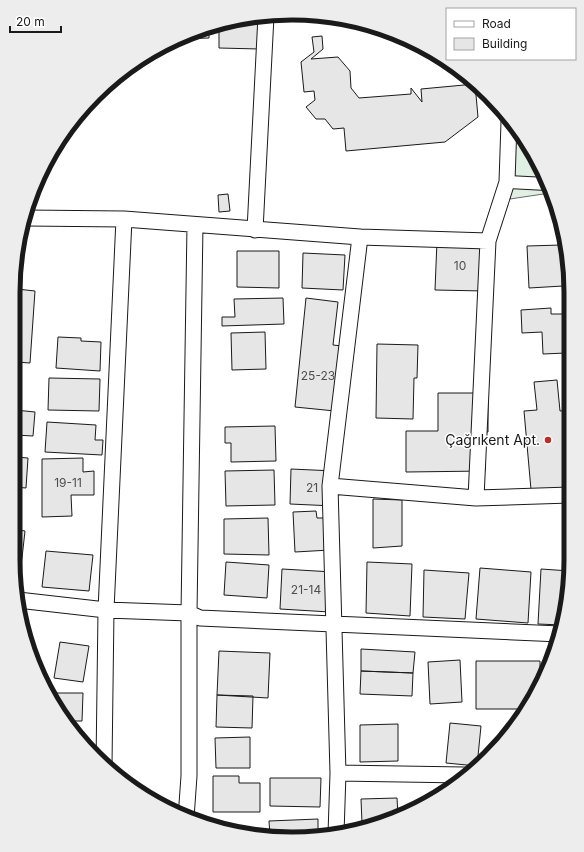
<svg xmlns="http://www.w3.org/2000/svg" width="584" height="852" font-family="Inter,sans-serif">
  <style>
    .green { fill: #e0efe3; stroke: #6a6a6a }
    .building { fill: #e6e6e6; stroke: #1a1a1a }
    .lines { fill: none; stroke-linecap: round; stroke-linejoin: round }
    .pedestrian-casing { stroke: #1a1a1a; stroke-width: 14 }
    .minor-casing { stroke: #1a1a1a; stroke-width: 17 }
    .pedestrian { stroke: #fff; stroke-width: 12 }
    .minor { stroke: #fff; stroke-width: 15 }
    .poi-dot { fill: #c62828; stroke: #fff; stroke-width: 1.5 }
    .labels { text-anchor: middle; stroke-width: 3; stroke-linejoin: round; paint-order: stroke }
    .number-label { font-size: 12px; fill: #4d4d4d }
    .poi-label { font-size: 14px; fill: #1a1a1a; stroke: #fff; text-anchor: end }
    .rim { fill: none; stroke: #1a1a1a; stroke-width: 5 }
  </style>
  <rect width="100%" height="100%" fill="#fff"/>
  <path class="green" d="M510,124l32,44 8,25 -40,6z"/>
  <path class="building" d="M260,16l-1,33 -40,-1v-24l19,-6z
    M209,27v11l-33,1 9,-5z
    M322,36l1,13 -12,10 27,-2 12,14 1,17 8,10 52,-4v-6l11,14 -1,-13 54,-5 3,33 -33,25 -99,9 -2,-23 -11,1 -8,-10h-9l-10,-12 9,-7 -1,-9 -10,1 -3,-30 13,-10 -2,-15z
    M228,194l2,17 -11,1 -1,-17z
    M437,241l47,2v48l-49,-1z
    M561,245l2,41 -34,2 -2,-42z
    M237,251h42v37l-42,-1z
    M303,253l42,2 -2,35 -41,-2z
    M17,289l18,2 -5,72 -14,-1z
    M283,298l1,26 -62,2v-9h13l-1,-18z
    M306,298l32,4 -5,43 9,1 -7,65 -40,-4z
    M551,308v6h13l2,39 -23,1 -1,-22 -20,1 -1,-23z
    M265,332l1,37 -34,1 -1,-37z
    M58,337l23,1v3l20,1 -1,29 -44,-3z
    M377,344l41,1 -1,33h-3l-1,41 -37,-1z
    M49,378l51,1 -1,32 -51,-1z
    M557,380l3,31 9,-1v59h-3l3,29 -37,3 -8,-90 13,-1 -3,-28z
    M438,393h50v39h-4l1,39 -79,1v-41h32z
    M15,410l20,2 -2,24 -18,-1z
    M47,422l49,3 -1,15h8l-1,15 -57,-3z
    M275,426l1,35 -45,1v-19h-6v-16z
    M15,457l13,1 -2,30 -12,-1z
    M83,458v14l11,-1v24h-23l1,21 -30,1v-58z
    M291,469l44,2 -1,35 -44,-2z
    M274,470l1,35 -49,1 -1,-35z
    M373,499l29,1v46l-29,2z
    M316,511l1,7h11l2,32 -35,2 -2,-40z
    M566,512h4l1,41h-5z
    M268,518l1,37 -45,-1v-35z
    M14,529l11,2 -6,54h-3l-3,-25z
    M46,551l47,4 -4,36 -47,-4z
    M226,562l43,3 -2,33 -43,-3z
    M367,562l45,2 -2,52 -44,-3z
    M480,568l51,4 -3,51 -52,-4z
    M282,569l51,3 -3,40 -50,-3z
    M541,569l29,2 -4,44 -4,10 -24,-1z
    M424,570l45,3 -4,46 -42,-2z
    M60,642l29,4 -6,36 -29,-4z
    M361,649l54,3 -2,21 -52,-2z
    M219,651l51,2 -2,45 -51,-3z
    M460,660l2,42 -32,2 -2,-42z
    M476,661h64v25l-13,23h-51z
    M361,671l52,2 -1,23 -52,-2z
    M50,693h33l-1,28h-17l-5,-6z
    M217,695l36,1 -1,32 -36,-1z
    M450,723l31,3 -4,40 -31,-3z
    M398,724v37l-38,1v-37z
    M250,737v31h-34l-1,-30z
    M213,776h26v7h21v29h-47z
    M270,778h51l-1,29 -50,-1z
    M397,798l1,18 -20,7h-16l-1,-24z
    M318,819v16l-48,1 -1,-15z"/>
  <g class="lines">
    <defs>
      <path id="pedestrian" d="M507,182l40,2"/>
      <path id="minor" d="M26,218l98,1 236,18 128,4
        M255,230l11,-214
        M330,486l146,12 94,-3
        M476,498l12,-257 19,-59 2,-60
        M18,600l88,10 83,3 11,5 360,16
        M104,765l2,-155 18,-391
        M338,773l126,2
        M186,818l3,-42v-163l6,-388
        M336,834l2,-61 -8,-287 30,-249"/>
    </defs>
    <use href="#pedestrian" class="pedestrian-casing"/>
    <use href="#minor" class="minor-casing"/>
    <use href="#pedestrian" class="pedestrian"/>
    <use href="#minor" class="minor"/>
  </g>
  <circle class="poi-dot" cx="548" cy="440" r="4"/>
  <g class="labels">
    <g class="number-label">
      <text x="460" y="270">10</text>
      <text x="318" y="380">25-23</text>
      <text x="68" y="487">19-11</text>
      <text x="312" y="492">21</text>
      <text x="306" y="594">21-14</text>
    </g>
    <g class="poi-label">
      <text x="540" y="445">Çağrıkent Apt.</text>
    </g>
  </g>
  <path d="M0 0H584V852H0ZM292 20H292A272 272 0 0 1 564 292V560A272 272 0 0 1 292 832H292A272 272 0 0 1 20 560V292A272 272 0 0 1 292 20Z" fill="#ededed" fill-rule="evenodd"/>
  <path class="rim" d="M292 20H292A272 272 0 0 1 564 292V560A272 272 0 0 1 292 832H292A272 272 0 0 1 20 560V292A272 272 0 0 1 292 20Z"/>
  <rect x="446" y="8" width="130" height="52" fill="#ffffff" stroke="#a3a3a3"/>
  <rect x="454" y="21" width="20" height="6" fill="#ffffff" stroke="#a3a3a3"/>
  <text x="482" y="28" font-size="12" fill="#1a1a1a">Road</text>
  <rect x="454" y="38" width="20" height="12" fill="#e6e6e6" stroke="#a3a3a3"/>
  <text x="482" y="48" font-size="12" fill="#1a1a1a">Building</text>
  <path d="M10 26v6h51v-6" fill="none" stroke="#1a1a1a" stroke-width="2"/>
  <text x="16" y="26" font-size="12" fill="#1a1a1a" stroke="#ffffff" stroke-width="3" paint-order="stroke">20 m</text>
</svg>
